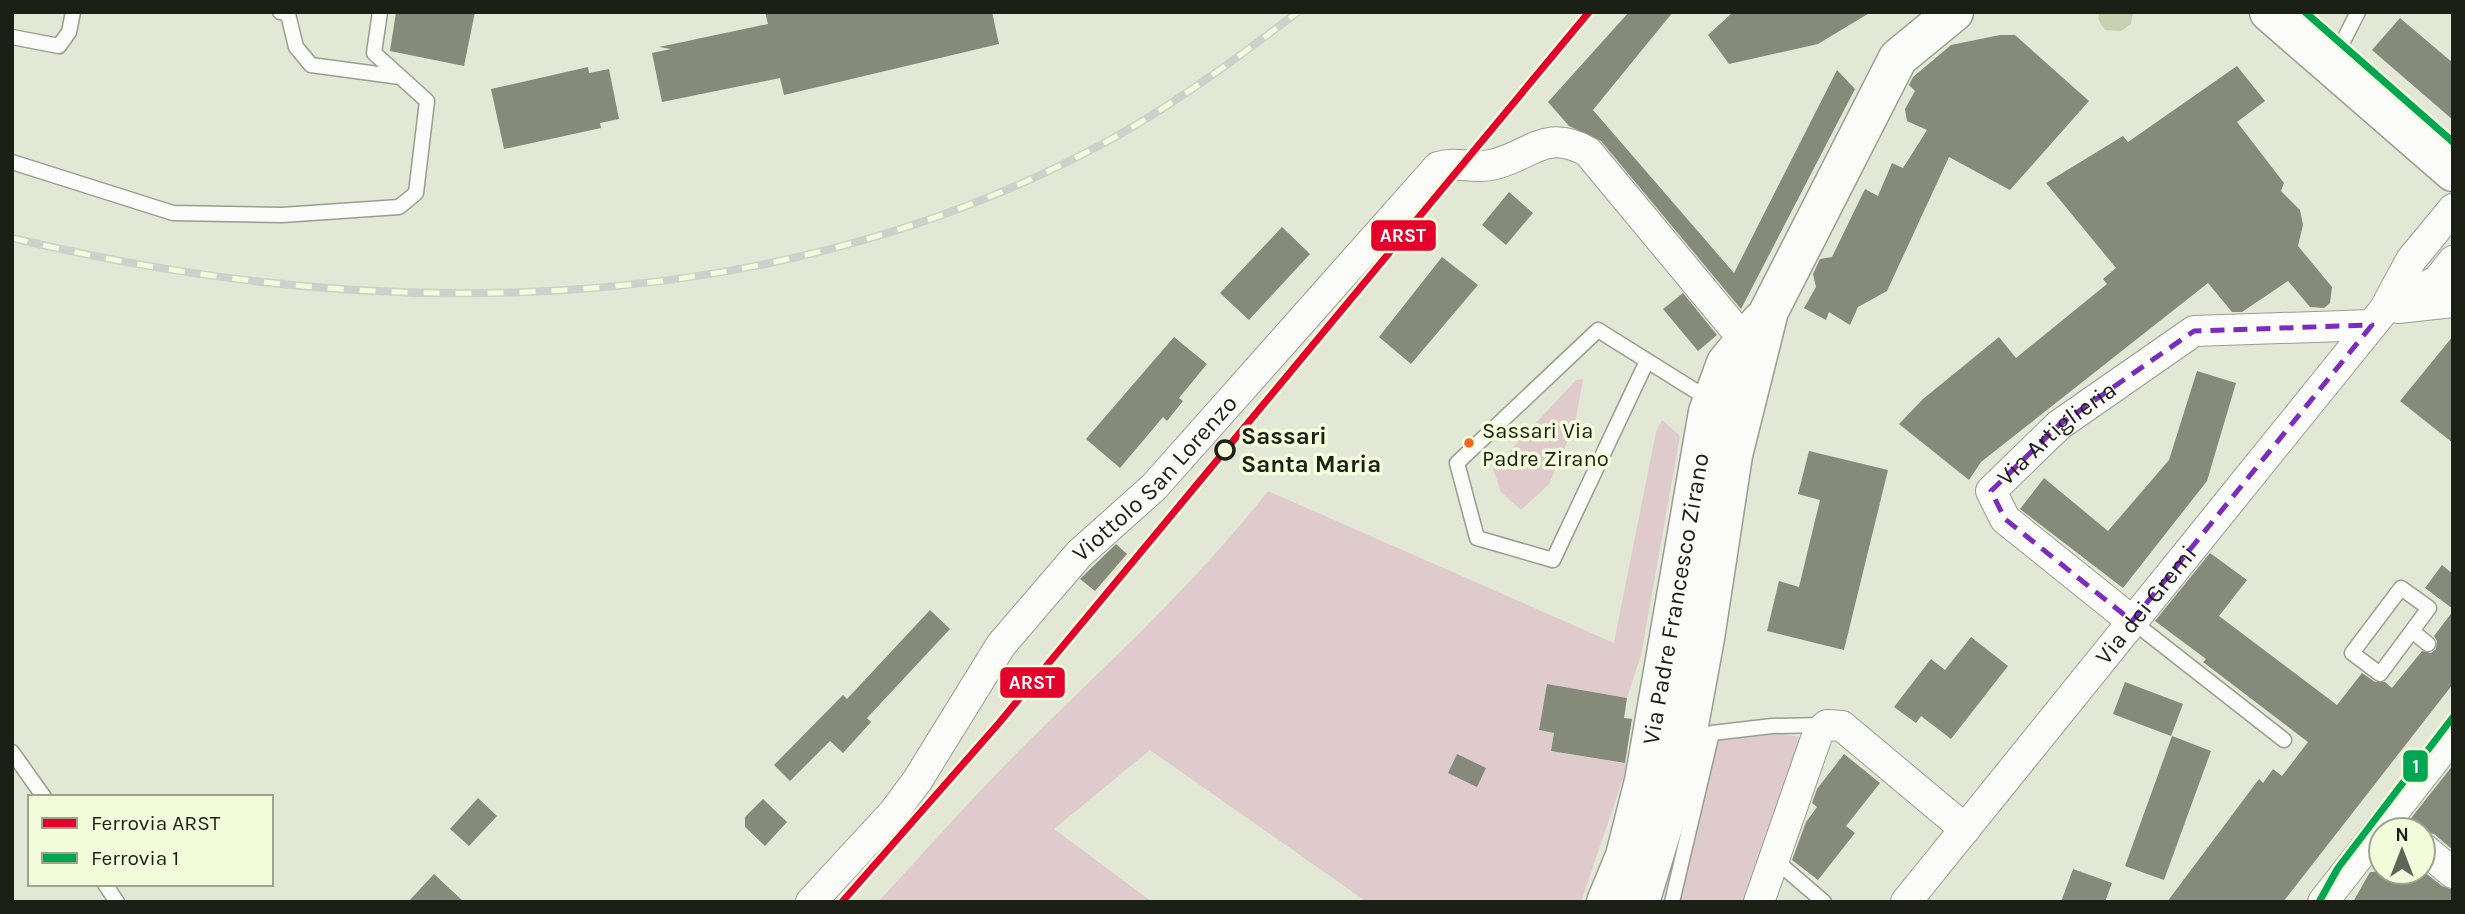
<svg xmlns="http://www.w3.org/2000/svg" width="2465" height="914" font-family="Karla,sans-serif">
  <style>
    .green { fill: #e0cbcc }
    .water { fill: #c7d1af }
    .building { fill: #868a7b }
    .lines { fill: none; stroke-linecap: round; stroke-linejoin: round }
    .lane-casing { stroke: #999d90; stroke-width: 17 }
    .street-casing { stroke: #999d90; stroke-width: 32 }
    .secondary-casing { stroke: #999d90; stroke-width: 41 }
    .lane { stroke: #fbfbf9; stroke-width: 14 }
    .street { stroke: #fbfbf9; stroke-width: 30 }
    .secondary { stroke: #fbfbf9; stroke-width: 38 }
    .rail-casing { stroke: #ced0cb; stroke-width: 8 }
    .rail { stroke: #f2fcdb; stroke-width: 5; stroke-dasharray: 16; stroke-linecap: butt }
    .rail-1-casing { stroke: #f2fcdb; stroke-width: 12 }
    .rail-2-casing { stroke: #f2fcdb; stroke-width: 12 }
    .rail-1 { stroke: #e4002b; stroke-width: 7 }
    .rail-2 { stroke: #00a651; stroke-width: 7 }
    .marked { fill: none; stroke: #7b2cbf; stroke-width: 5; stroke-dasharray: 14 9; stroke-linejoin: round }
    .bus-dot { fill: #f26522; stroke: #f2fcdb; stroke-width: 2.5 }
    .stop-dot { fill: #f2fcdb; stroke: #1c1f13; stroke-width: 3.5 }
    .labels { text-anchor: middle; stroke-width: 7; stroke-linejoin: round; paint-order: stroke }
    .bus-label { font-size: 22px; fill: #1c1f13; stroke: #f2fcdb; text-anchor: start }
    .street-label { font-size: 24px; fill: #1c1f13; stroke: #f2fcdb }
    .stop-label { font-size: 24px; font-weight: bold; fill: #1c1f13; stroke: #f2fcdb; text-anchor: start }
    .line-badge { stroke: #f2fcdb; stroke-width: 2.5 }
    .badge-label { font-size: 19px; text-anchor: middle; font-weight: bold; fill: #fff }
  </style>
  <rect width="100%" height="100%" fill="#e2e7d6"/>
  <path class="green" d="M1583,379l-8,45 -26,60 -28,26 -20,-18 -8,-23 83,-89z
    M1662,420l18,16 -39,219 -14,43 -80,-14 -8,46 15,3 -3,18 77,13 -47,138h-214l-217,-152 -96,79 98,73h-274c42,-45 83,-92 126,-136 90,-91 185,-174 264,-275l346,152 42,-211z
    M1769,732l32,5 -57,165h-67l43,-165z"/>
  <path class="water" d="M2099,12h34l-2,12 -10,7 -16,-1 -7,-11z"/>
  <path class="building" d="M396,12h79l-11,54 -74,-15z
    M765,12h227l7,32 -215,51 -4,-17 -118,24 -10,-49 19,-4 -12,-2 109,-23z
    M1629,12h44l-80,98 141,163 103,-203 18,19 -114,220 -140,-168 -32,-15 -21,-24z
    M1733,12h138l-53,32 -89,20 -21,-29z
    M2400,18l53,45v57l-81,-70z
    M2000,35h15l74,66 -79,89 -61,-33 -62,134 -29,16 -8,18 -21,-13 -3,8 -22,-12 12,-21 -3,-13 7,-15 12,-2 33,-68 13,7 14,-33 11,5 24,-38 -20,-9 -2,-12 10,-18 -6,-6 4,-8 38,-32z
    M2237,66l28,35 -28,21 47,61 -3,8 19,19 3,15 -5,21 34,41 -2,16 -6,5 -14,-1 -22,-26 -46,31h-10l-24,-29 -227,179 -12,18 -70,-56 24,-25 76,-62 17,21 91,-74 -4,-5 13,-11 -70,-85 77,-47 5,6z
    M588,67l1,6 20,-4 10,50 -19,4 1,5 -97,21 -13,-60z
    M1509,192l24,21 -27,32 -24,-20z
    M1282,227l28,27 -61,66 -29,-27z
    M1442,257l36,28 -67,79 -32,-27z
    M1683,293l34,42 -19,16 -35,-42z
    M2453,336v107l-53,-42z
    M1174,337l33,27 -28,34 4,3 -16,20 -4,-4 -43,51 -34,-29z
    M2197,371l39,12 -29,98 -84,107 -103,-79 24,-31 64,53 61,-71z
    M1809,451l79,19 -44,180 -77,-19 12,-50 20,6 21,-87 -22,-6z
    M1116,544l11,10 -32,37 -15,-12z
    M2210,553l37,27 -28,36 118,89 25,-32 13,9h10l7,6 30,-37 9,2 5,-4 1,-8 -3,-5 19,-25v73l-170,218h-116l92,-123 4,4 10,-14 9,7 26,-34 -105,-80 3,-3 -51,-38z
    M2442,565l11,9v35l-28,-21z
    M930,610l20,19 -83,89 4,4 -28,31 -13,-12 -40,40 -16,-16 69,-70 4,4z
    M1971,637l37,29 -57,73 -30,-23 -5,7 -22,-16 37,-48 14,11z
    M2125,682l58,22 -12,32 -58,-22z
    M1547,684l80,14 -3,20 8,1 -7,44 -74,-12 3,-18 -15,-3z
    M2172,736l39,15 -47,129 -39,-14z
    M1457,754l29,14 -9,19 -29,-14z
    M1844,754l36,29 -34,43 9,7 -37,47 -26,-20 14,-38 11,-15 -5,-4 5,-14z
    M2453,765v85l-19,-16 -16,-4 -10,-8z
    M478,798l19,18 -28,30 -19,-17z
    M763,799l24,23 -22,24 -20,-19v-10z
    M2073,869l39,14 -7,19h-44z
    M2423,871l19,15 11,4v12h-100l17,-30z
    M434,874l30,28h-56z"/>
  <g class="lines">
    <defs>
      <path id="lane" d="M280,12l8,2 8,33 15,18 89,12
        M12,37l47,9 10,-14 4,-20
        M2332,63l26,-51
        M12,162l161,51 109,2 117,-8 17,-14 11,-92 -53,-48 6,-41
        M1647,361l-94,199 -76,-22 -20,-75 141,-133 112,70
        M2401,588l28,20 -49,66 -28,-21z
        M2132,621l152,119
        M2412,631l16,13
        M12,752l32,45
        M1774,859l50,43
        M105,884l12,18
        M1672,902l40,-169 60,-7 52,-1"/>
      <g id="street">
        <path d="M2398,308l55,-6"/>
        <path d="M2384,310l54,-30 15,-19"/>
        <path id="s1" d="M2132,621l-127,-102 -14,-28 68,-66 135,-94 178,-6"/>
        <path d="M2423,848l30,25"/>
        <path id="s2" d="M811,902l83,-90 23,-31 84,-136 78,-91 75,-67 284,-320c18,-6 35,2 53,-2 39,-8 54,-38 97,-13l157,189"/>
        <path d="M1759,902l59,-169 9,-8 15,1 123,103"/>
        <path id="s3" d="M1906,902l478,-592 27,-50 42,-51"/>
        <path d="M2323,902l130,-166"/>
      </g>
      <g id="secondary">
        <path d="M2269,12l184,160"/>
        <path id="s4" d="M1606,902l19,-46 19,-75 64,-369 18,-49 35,-42"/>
        <path d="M1640,902l41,-134 24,-130 28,-183 36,-144 129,-253 56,-46"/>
      </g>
    </defs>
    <use href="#lane" class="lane-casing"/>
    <use href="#street" class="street-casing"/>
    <use href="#secondary" class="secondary-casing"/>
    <use href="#lane" class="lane"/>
    <use href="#street" class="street"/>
    <use href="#secondary" class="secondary"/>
    <defs>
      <path id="rail" d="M12,238c361,86 761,84 1094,-96 68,-37 131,-84 192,-130"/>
    </defs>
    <use href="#rail" class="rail-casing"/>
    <use href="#rail" class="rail"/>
    <defs>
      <path id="rail-1" d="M842,902l157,-179 590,-711"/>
      <path id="rail-2" d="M2305,12l148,130
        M2319,902l19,-34 115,-151"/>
    </defs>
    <use href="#rail-1" class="rail-1-casing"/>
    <use href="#rail-2" class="rail-2-casing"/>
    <use href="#rail-1" class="rail-1"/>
    <use href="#rail-2" class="rail-2"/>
  </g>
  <path class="marked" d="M2372,325l-240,296 -127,-102 -14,-28 68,-66 135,-94z"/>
  <circle class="bus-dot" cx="1469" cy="443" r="6"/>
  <circle class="stop-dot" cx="1225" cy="450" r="9"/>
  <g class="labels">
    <g class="bus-label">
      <text x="1482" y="438">Sassari Via<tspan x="1482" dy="28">Padre Zirano</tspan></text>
    </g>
    <g class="street-label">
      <text dy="8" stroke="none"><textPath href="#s1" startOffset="282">Via Artiglieria</textPath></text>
      <text dy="8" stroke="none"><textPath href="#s2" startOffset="548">Viottolo San Lorenzo</textPath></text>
      <text dy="8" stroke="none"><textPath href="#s4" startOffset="312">Via Padre Francesco Zirano</textPath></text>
      <text dy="8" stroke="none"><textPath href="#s3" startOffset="382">Via dei Gremi</textPath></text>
    </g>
    <g class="stop-label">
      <text x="1241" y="444">Sassari<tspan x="1241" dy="28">Santa Maria</tspan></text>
    </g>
  </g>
  <g class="line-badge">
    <rect x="1370" y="219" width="67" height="33" rx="7" fill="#e4002b"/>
    <rect x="999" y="666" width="67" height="33" rx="7" fill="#e4002b"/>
    <rect x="2402" y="749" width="27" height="34" rx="7" fill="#00a651"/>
  </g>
  <g class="badge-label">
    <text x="1403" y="242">ARST</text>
    <text x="1032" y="689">ARST</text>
    <text x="2416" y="773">1</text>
  </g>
  <rect width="2465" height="914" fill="none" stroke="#1c1f13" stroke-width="28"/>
  <rect x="28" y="795" width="245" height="91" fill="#f2fcdb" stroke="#9ca48b" stroke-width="2"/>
  <rect x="42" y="818" width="35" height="10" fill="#e4002b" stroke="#9ca48b" stroke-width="2"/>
  <text x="91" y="830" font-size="21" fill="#1c1f13">Ferrovia ARST</text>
  <rect x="42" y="853" width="35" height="10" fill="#00a651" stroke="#9ca48b" stroke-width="2"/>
  <text x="91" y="865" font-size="21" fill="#1c1f13">Ferrovia 1</text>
  <g transform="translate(2402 851)"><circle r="33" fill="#f2fcdb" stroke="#9ca48b" stroke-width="2"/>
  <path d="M0-5L12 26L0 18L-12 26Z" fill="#616557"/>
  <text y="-10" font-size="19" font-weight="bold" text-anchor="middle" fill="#1c1f13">N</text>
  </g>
</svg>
